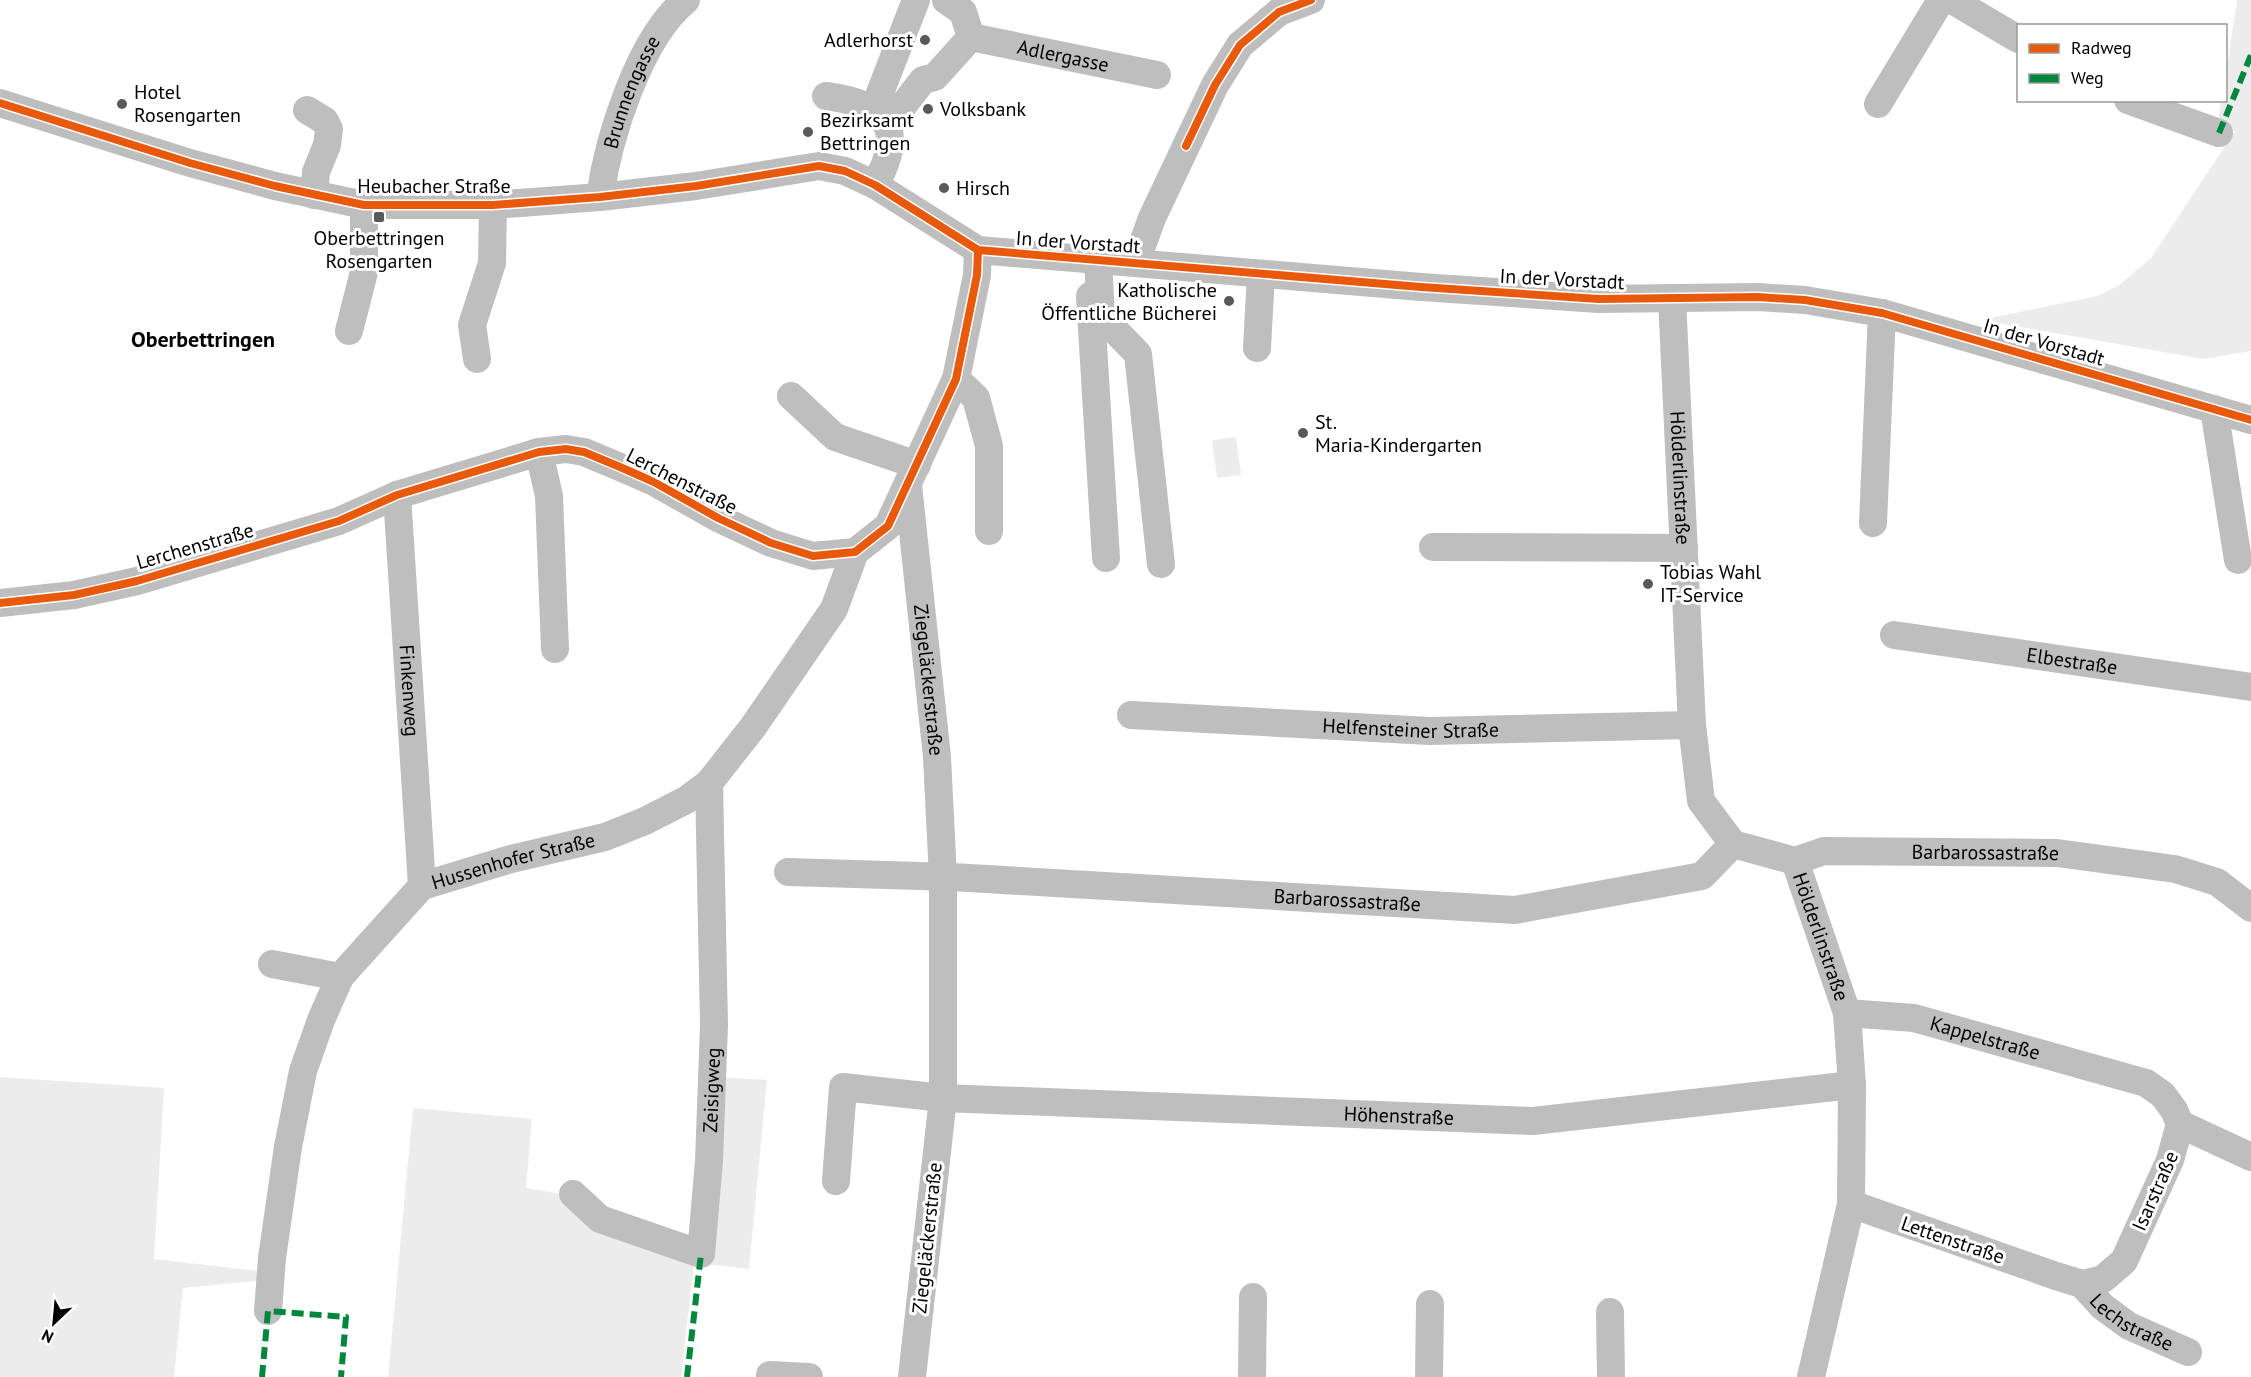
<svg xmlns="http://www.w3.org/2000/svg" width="2251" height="1377" font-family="'PT Sans',sans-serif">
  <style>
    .green { fill: #ececec }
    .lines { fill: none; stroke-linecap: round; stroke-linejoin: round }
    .minor { stroke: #bebebe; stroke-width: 28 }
    .quiet { stroke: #00873e; stroke-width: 6; stroke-dasharray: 12 6; stroke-linecap: butt }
    .cycleway-casing { stroke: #fff; stroke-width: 11 }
    .cycleway { stroke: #e8590c; stroke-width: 8 }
    .poi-dot { fill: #595959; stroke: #fff; stroke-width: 2 }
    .labels { text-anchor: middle; stroke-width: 6; stroke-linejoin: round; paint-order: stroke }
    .poi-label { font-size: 20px; fill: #000; stroke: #fff; text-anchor: start }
    .street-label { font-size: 20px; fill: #000; stroke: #fff }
    .quarter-label { font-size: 22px; font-weight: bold; fill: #000; stroke: #fff }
  </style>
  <rect width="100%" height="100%" fill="#fff"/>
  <path class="green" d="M2237,0h14v351l-48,8 -222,-39 116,-24 22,-11 32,-27 84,-127 -18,-5 4,-25 5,-1v-26z
    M1236,437l5,38 -24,3 -5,-38z
    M0,1077l164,11 -10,171 112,13 -1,8 -82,8 -9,89h-174z
    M716,1077l51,3 -18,189 -44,-5z
    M413,1108l119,11 -6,69 37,6 131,68 -13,115h-293z"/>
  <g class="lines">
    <g class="minor">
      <path d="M1952,0l66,39"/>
      <path id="s1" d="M971,37l186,38"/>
      <path d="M826,96c61,8 81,32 49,89"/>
      <path d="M2128,100l91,33"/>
      <path d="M0,103l190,60 85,23 89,19h129l107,-8 96,-11 123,-20 26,5 30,14 103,65 443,37 178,12 159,-2 47,3 77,13 369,107"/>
      <path d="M1878,104l63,-104"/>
      <path d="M307,110l18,11 4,8 -2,16 -11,27 -2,23"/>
      <path d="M873,111l43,-111"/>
      <path d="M888,125l35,-45 12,-3 36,-40 -8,-25 -17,-12"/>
      <path id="s2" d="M600,197c8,-58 39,-159 86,-197"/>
      <path d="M1098,260l3,56 37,38 23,210"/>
      <path d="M1136,262l16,-44 63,-133 25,-40 39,-33 32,-12"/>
      <path d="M1090,296l16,262"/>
      <path id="s3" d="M1672,298l20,427 9,76 32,43 62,17"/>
      <path d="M349,331l15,-59v-67"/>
      <path d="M1257,348l4,-74"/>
      <path d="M477,359l-5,-34 20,-62 1,-58"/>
      <path d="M956,379l20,19 13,48v85"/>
      <path d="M791,396l44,41 82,28"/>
      <path d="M2214,409l24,151"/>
      <path d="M539,452l10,44 6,153"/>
      <path id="s4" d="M908,485l29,272 6,120v221l-31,279"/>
      <path id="s5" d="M397,495l25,391"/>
      <path d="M1873,523l9,-210"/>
      <path d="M1433,547l251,1"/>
      <path d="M0,603l74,-8 63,-14 202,-60 58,-26 142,-43 27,-3 18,3 36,15 34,15 64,36 53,25 42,13 42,-4 33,-26 68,-147 21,-104 1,-25"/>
      <path id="s6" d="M1894,635l357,52"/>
      <path id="s7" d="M1131,715l299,16 262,-6"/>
      <path id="s8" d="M1795,861l52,152 5,72 -1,119 -40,173"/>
      <path id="s9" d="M1795,861l29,-10 233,2 118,16 42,13 34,26"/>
      <path id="s10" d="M788,872l164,5 563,33 187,-34 31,-32"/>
      <path d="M272,964l68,13"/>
      <path id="s11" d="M1847,1013l67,5 232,65 17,12 11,15 6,14 -10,36 -46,101 -21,18 -21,5 -26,-8 -205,-72"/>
      <path d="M2180,1124l71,33"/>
      <path id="s12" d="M836,1181l7,-94 100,11 590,23 319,-36"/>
      <path id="s13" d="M573,1194l27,25 101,35 8,-93 5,-136 -5,-242"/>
      <path id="s14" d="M2082,1284l21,23 26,19 59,26"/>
      <path id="s15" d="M268,1311l4,-53 16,-111 15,-76 18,-51 19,-43 82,-91 89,-27 94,-22 40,-16 41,-21 23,-17 44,-56 81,-118 21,-57"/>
      <path d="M1610,1312l1,65"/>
      <path d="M770,1375l39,2"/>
      <path d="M1252,1377l1,-80"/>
      <path d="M1429,1377l1,-73"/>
    </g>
    <path class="quiet" d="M2219,133l32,-78
      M262,1377l6,-66 78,6 -5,60
      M687,1377l14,-123"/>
    <defs>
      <path id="cycleway" d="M0,103l190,60 85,23 89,19h129l107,-8 96,-11 123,-20 26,5 30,14 103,65 443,37 178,12 159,-2 47,3 77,13 369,107
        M1186,146l29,-61 25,-40 39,-33 32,-12
        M0,603l74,-8 63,-14 202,-60 58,-26 142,-43 27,-3 18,3 36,15 34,15 64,36 53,25 42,13 42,-4 33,-26 68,-147 21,-104 1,-25"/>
    </defs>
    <use href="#cycleway" class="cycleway-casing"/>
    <use href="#cycleway" class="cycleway"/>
  </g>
  <g class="poi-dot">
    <circle cx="925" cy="40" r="6"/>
    <circle cx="122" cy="104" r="6"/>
    <circle cx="928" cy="109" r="6"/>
    <circle cx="808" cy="132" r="6"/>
    <circle cx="944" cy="188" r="6"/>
    <rect x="373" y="211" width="12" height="12" rx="3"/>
    <circle cx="1229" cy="301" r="6"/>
    <circle cx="1303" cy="433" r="6"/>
    <circle cx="1648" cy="584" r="6"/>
  </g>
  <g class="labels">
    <g class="poi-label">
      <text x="913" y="47" text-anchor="end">Adlerhorst</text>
      <text x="134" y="99">Hotel<tspan x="134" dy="23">Rosengarten</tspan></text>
      <text x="940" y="116">Volksbank</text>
      <text x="820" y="127">Bezirksamt<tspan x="820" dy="23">Bettringen</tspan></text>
      <text x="956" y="195">Hirsch</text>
      <text x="379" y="245" text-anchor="middle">Oberbettringen<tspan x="379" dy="23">Rosengarten</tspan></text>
      <text x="1217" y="297" text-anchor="end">Katholische<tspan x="1217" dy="23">Öffentliche Bücherei</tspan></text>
      <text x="1315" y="429">St.<tspan x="1315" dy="23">Maria-Kindergarten</tspan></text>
      <text x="1660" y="579">Tobias Wahl<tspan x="1660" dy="23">IT-Service</tspan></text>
    </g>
    <g class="street-label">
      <text dy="7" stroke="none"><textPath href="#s1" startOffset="94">Adlergasse</textPath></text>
      <text dy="7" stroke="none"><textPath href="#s2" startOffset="110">Brunnengasse</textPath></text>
      <text x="434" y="193">Heubacher Straße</text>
      <text transform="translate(1078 242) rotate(4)" y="7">In der Vorstadt</text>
      <text transform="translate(1562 279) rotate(3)" y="7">In der Vorstadt</text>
      <text transform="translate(2044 342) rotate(16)" y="7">In der Vorstadt</text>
      <text dy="7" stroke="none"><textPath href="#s3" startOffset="180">Hölderlinstraße</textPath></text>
      <text transform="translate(682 481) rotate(27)" y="7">Lerchenstraße</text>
      <text transform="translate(195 546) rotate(-16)" y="7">Lerchenstraße</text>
      <text dy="7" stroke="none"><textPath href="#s6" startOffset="180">Elbestraße</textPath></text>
      <text dy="7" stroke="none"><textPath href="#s4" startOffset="196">Ziegeläckerstraße</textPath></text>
      <text dy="7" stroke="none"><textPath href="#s5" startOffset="196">Finkenweg</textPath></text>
      <text dy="7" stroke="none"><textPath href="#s7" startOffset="280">Helfensteiner Straße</textPath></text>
      <text dy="7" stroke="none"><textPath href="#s9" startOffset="192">Barbarossastraße</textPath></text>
      <text dy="7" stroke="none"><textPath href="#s15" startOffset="561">Hussenhofer Straße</textPath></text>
      <text dy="7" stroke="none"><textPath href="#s10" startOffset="560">Barbarossastraße</textPath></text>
      <text dy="7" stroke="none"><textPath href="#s8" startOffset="80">Hölderlinstraße</textPath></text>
      <text dy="7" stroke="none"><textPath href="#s11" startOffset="141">Kappelstraße</textPath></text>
      <text dy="7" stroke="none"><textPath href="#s13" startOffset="308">Zeisigweg</textPath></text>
      <text dy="7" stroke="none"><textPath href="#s12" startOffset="651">Höhenstraße</textPath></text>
      <text transform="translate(2155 1191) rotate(-66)" y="7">Isarstraße</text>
      <text transform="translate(927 1238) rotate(-84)" y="7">Ziegeläckerstraße</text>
      <text transform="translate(1953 1240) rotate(19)" y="7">Lettenstraße</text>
      <text dy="7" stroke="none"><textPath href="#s14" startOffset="64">Lechstraße</textPath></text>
    </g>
    <g class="quarter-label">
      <text x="203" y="347">Oberbettringen</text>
    </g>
  </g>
  <rect x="2017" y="24" width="210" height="78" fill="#ffffff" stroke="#999999" stroke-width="1.5"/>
  <rect x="2029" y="44" width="30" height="9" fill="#e8590c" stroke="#999999" stroke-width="1.5"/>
  <text x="2071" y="54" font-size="18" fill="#000000">Radweg</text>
  <rect x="2029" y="74" width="30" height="9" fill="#00873e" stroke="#999999" stroke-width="1.5"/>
  <text x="2071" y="84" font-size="18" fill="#000000">Weg</text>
  <g transform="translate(54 1323) rotate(206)" stroke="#ffffff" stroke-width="4.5" paint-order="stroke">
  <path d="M0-4.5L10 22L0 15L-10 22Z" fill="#000000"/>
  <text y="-9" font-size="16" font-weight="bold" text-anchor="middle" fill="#000000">N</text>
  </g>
</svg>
